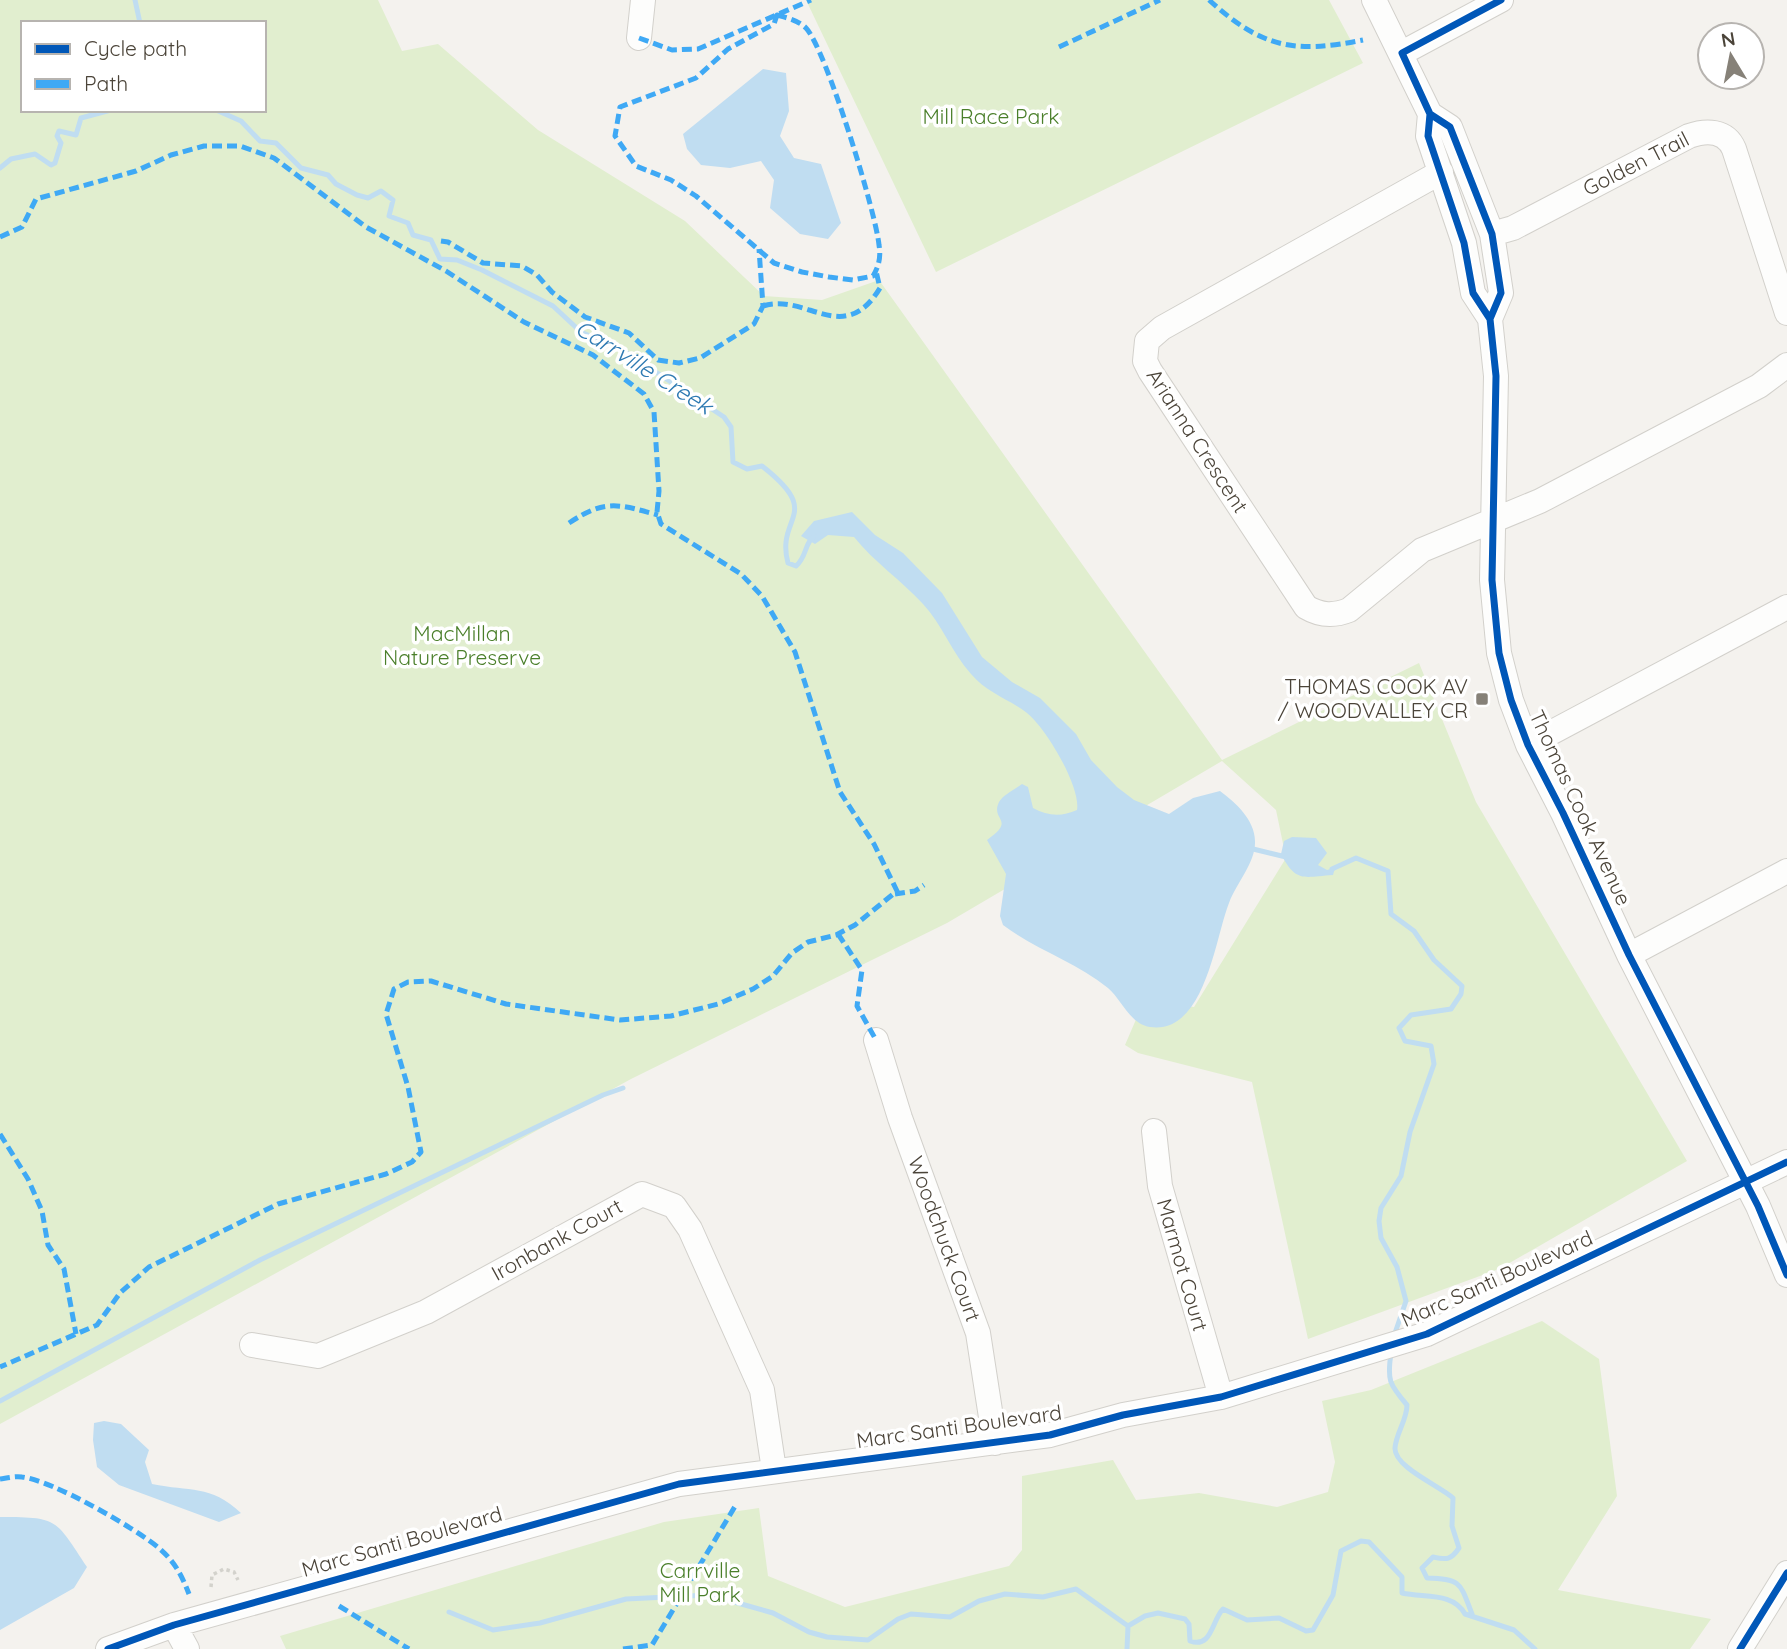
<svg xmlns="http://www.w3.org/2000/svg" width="1787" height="1649" font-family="Quicksand,sans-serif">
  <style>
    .green { fill: #e1eecf; fill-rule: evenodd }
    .water { fill: #c0ddf1 }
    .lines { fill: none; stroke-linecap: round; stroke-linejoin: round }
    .stream { stroke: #c0ddf1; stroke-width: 5 }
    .minor-casing { stroke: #d2d0cb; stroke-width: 26 }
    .path { stroke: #d3d2cc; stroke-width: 3.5; stroke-dasharray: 3.5 3.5; stroke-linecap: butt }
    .minor { stroke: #fdfdfc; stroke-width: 24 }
    .quiet { stroke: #3fa9f5; stroke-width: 5; stroke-dasharray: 10 5; stroke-linecap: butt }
    .cycleway-casing { stroke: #fff; stroke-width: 11 }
    .cycleway { stroke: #0057b8; stroke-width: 7 }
    .poi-dot { fill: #868178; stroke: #fff; stroke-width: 2.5 }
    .labels { text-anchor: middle; stroke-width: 7; stroke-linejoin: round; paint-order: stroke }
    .park-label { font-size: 21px; fill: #4a7f2a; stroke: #fff }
    .street-label { font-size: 21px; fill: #4b4439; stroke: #fff }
    .poi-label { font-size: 21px; fill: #4b4439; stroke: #fff; text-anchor: end }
    .water-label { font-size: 23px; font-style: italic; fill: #2e7ab2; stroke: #fff }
  </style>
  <rect width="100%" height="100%" fill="#f4f2ee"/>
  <path class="green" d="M0,0h378l24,51 36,-7 100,86 147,91 79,75 58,4 57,-20 343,480 197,-97 57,139 211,359 -188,108 -191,70 -56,-257 -114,-29 -13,-8 19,-44 50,6 92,-149 -10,-48 -54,-49 -275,162 -316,156 -631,345zM23,23h241v87h-241z
    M806,0h523l34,63 -427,209z
    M1542,1321l57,38 18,137 -59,94 153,29 -21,30h-1404l-6,-13 384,-114 95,-14 9,68 77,31 164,-41 13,-16v-74l91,-16 23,40 63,-7 78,14 51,-15 7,-30 -13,-61 49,-11z"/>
  <path class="water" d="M763,69l23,4 3,38 -9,25 14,22 27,6 20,59 -13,16 -28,-5 -30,-26 4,-28 -13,-19 -31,7 -29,-3 -14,-16 -4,-15z
    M852,512l23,23 28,18 39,40 40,64 30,25 28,16 36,36 15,26 26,27 17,13 35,14 24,-16 27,-7c15,11 35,29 35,50 1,21 -18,41 -26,62 -14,35 -24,132 -79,124 -20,-3 -28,-27 -42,-39 -32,-26 -72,-38 -105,-63l-3,-9 6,-42 -19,-34c30,-21 3,-19 12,-38 4,-7 16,-13 23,-18l6,3 5,21c15,8 28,9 44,2 4,-23 -31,-82 -50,-97 -18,-14 -40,-20 -56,-39 -19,-21 -29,-50 -48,-70 -22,-24 -49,-42 -69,-67l-26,-2 -13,9 -14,-8 13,-15z
    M1292,837l24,1 11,15 -9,12 9,5 8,-2 -2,7c-30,2 -37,8 -52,-21l3,-13z
    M104,1421l17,3 28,26 -4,12 7,22c38,8 58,0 89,29l-22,9 -100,-37 -22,-18 -4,-27 1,-17z
    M0,1517c59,0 55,2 87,50l-13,21 -74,42z"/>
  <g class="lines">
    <path class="stream" d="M135,0l5,23
      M216,110l25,11 19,20 16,2 25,25 27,7 8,9 21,11 11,3 13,-7 12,9 -4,16 19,7 5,12 18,5 9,19 17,1 25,10 71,36 28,26 46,21 97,64 7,10 2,35 14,7 15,-3c63,49 13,50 26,97l8,3c11,-9 8,-22 18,-30
      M0,168l11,-9 24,-5 16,11 4,-2 6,-20 -4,-7 2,-5 17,4 5,-17 30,-8
      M1249,848l37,9
      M1332,869l24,-11 32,13 3,43 23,17 20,29 28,26 -1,8 -10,15 -40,6 -12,13 6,13 26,5 3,18 -24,68 -9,44 -20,32 -2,13 2,17 16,29 9,34 -12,35
      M1391,1353c-4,27 -2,31 16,52 0,15 -11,28 -12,43 -1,19 45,38 58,50l-1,28 7,22c-8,12 -12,12 -26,9l-11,11 5,10c35,1 33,5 45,36
      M0,1401l260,-141 343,-165 20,-7
      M449,1612l44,18 47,-7 86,-24 83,-4 64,18 36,19 18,5 41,3 30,-21 13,-5 39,3 29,-16 26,-7 38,3 33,-8 52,37
      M1128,1626l17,-10 13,-3 27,6 4,5 1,17c22,8 22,-21 33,-32l24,11 32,-2 27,13 7,-1 20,-35 8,-44 20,-10 8,1 33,35v16c23,5 51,-1 63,21l49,16 21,19
      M1127,1649l1,-23"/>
    <defs>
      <path id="minor" d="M1374,0l56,114 -2,22 36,107 9,50 17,26 6,57 -4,204 7,73 12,47 17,45 35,68 66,142 129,251 29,69
        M639,38l4,-38
        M1402,53l99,-53
        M1430,114l20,13 42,107 9,59 -11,26
        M1441,172l-279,156 -15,13 -2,20 5,10 156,236c15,9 28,9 43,3l73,-60 118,-49 219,-115 28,-21
        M1492,234l21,-6 176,-92c17,-6 37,-6 45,13l53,164
        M1528,745l259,-138
        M1629,955l158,-84
        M876,1040l24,78 78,215 17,110
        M1154,1131l6,55 61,211
        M252,1345l66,11 108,-44 216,-118 32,12 16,23 72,161 12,80
        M174,1625l13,24
        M108,1649l66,-24 505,-141 371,-49 73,-20 98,-18 206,-63 360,-172
        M1740,1649l47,-76"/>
    </defs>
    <use href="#minor" class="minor-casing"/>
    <path class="path" d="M211,1587l1,-12 12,-6 10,3 4,8"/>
    <use href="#minor" class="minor"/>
    <path class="quiet" d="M1209,0c53,48 85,54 154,40
      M777,15c10,3 21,5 29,13 20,21 70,185 73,217 2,12 0,21 -6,31l-20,4 -24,-3 -27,-5 -28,-9 -78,-67 -25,-16 -35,-14 -21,-30 5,-29 76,-29 32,-29 46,-25z
      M639,38l33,12 26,-1 113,-49
      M1059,47l101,-47
      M0,237l22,-10 14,-28 100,-28 35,-16 33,-9h36l34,12 92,69 80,44 78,51 69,33 51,39 10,18 5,79 -2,21 4,12 80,50 21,22 33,56 45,140 34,52 23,47 -42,34 -19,10 -28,7 -16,11 -19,23 -20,13 -35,15 -47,12 -51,4 -114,-16 -75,-23 -23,1 -14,7 -8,25 22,73 13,65 -9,10 -26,12 -108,30 -129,63 -29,26 -23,32 -97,42
      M441,241l7,1 35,21 39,3 15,9 15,17 33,25 44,16 29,27 21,3 21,-5 54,-34 9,-18 -4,-57
      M763,306c43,-14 81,42 117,-18l-4,-17
      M569,523c36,-24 49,-19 89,-8
      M895,894l20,-3 9,-6
      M838,934l24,36 -5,36 19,34
      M0,1134l28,45 14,32 6,34 16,24 12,65
      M0,1479c7,-1 15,-3 22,-2 30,3 115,52 138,72 15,13 22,27 29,45
      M339,1606l70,43
      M623,1649l29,-4 85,-142"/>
    <defs>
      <path id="cycleway" d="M1501,0l-99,53 28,61 -2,22 36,107 9,50 17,26 6,57 -4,204 7,73 12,47 17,45 35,68 66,142 129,251 29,69
        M1430,114l20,13 42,107 9,59 -11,26
        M108,1649l66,-24 505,-141 371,-49 73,-20 98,-18 206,-63 360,-172
        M1740,1649l47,-76"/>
    </defs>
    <use href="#cycleway" class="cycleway-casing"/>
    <use href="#cycleway" class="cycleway"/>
  </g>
  <rect class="poi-dot" x="1475" y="692" width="14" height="14" rx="3.5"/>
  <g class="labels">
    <g class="park-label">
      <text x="991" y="124">Mill Race Park</text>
      <text x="462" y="641">MacMillan<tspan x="462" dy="24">Nature Preserve</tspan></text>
      <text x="700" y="1578">Carrville<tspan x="700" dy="24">Mill Park</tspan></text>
    </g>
    <g class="street-label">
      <text transform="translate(1636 164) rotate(-27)" y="7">Golden Trail</text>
      <text transform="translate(1197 441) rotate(57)" y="7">Arianna Crescent</text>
      <text transform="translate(1580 808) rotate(65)" y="7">Thomas Cook Avenue</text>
      <text transform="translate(944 1239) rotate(70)" y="7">Woodchuck Court</text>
      <text transform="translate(557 1240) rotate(-29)" y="7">Ironbank Court</text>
      <text transform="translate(1182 1265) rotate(74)" y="7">Marmot Court</text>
      <text transform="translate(1497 1279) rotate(-24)" y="7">Marc Santi Boulevard</text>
      <text transform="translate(959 1427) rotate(-8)" y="7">Marc Santi Boulevard</text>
      <text transform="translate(402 1542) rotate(-16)" y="7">Marc Santi Boulevard</text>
    </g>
    <g class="poi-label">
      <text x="1468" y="694">THOMAS COOK AV<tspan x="1468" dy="24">/ WOODVALLEY CR</tspan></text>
    </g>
    <g class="water-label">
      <text transform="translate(644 367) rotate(32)" y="8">Carrville Creek</text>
    </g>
  </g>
  <rect x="21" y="21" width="245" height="91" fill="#ffffff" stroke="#b7b4b0" stroke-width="2"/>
  <rect x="35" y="44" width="35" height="10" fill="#0057b8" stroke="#b7b4b0" stroke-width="2"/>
  <text x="84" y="56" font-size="21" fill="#4b4439">Cycle path</text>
  <rect x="35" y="79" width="35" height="10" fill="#3fa9f5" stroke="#b7b4b0" stroke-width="2"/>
  <text x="84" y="91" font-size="21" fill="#4b4439">Path</text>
  <g transform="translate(1731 56) rotate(350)"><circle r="33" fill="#ffffff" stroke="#b7b4b0" stroke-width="2"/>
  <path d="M0-5L12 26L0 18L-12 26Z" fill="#868178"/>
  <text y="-10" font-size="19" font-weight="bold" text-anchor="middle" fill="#4b4439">N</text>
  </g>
</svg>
